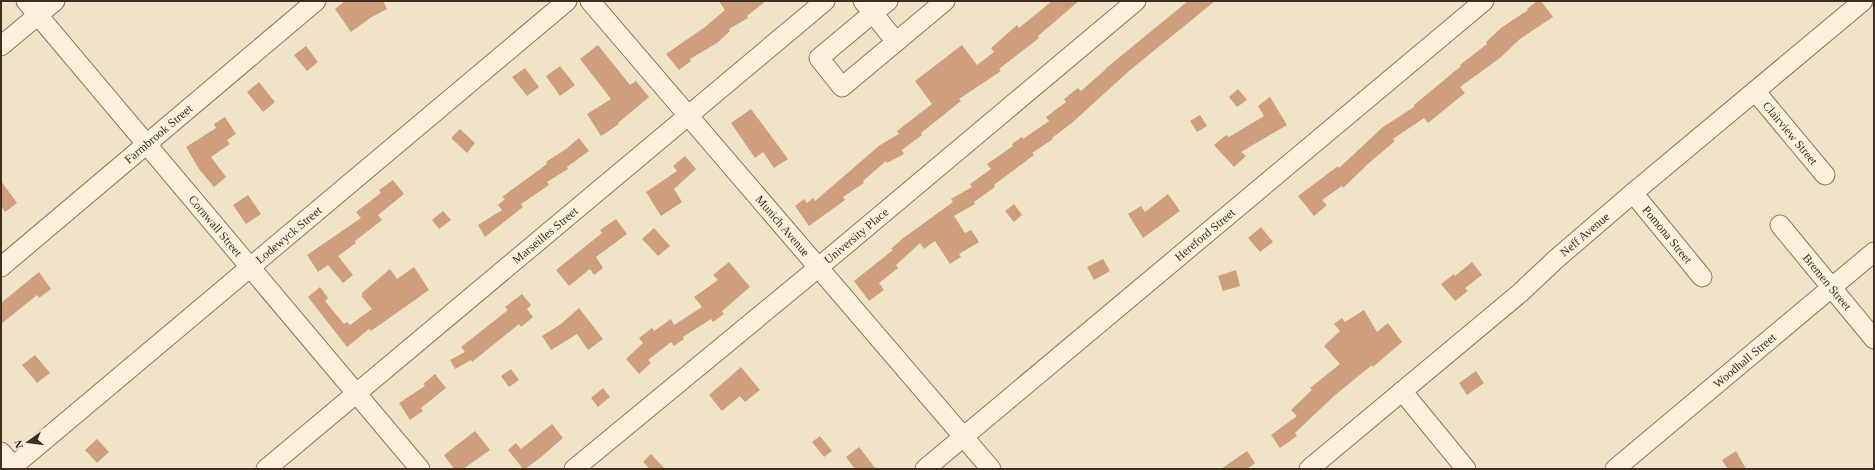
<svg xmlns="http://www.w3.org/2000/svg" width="1875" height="470" font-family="'Times New Roman',serif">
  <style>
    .building { fill: #cf9f7d }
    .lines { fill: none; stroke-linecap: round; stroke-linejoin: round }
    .minor-casing { stroke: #8d765c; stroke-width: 21 }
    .minor { stroke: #faf1dc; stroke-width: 19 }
    .labels { text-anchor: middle; stroke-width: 3; stroke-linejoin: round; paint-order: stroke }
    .street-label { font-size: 12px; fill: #3d2e20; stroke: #f7eed8 }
  </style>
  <rect width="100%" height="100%" fill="#f0e4c8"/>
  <path class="building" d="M345,1h38l4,8 -17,9 -19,14 -16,-23z
    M719,1h47l-19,15 1,2 -19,11 1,2 -13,12 -27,16 1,2 -12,9 -13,-16 39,-27 20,-17z
    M1052,1h27l-41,35 1,2 -40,31 2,2 -42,28 2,2 -40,32 1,2 -20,15 2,4 -17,9 -1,-2 -23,20 1,2 -21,14 2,3 -36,26 -14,-20 9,-7 3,4 6,-5 2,3 65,-56 19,-11 -2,-3 35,-27 -17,-23 47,-36 15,20 17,-13 -3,-4 26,-23 2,3z
    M1188,1h27l-86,70 -56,51 -21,16 1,1 -21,14 2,2 -40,30 1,2 -21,15 1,2 -21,12 11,17 6,-3 8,12 -20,12 2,3 -11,7 -15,-23 -11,8 -4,-6 -24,22 2,3 -19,15 5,7 -15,11 -15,-20 39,-31 -2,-1 11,-10 51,-37 -2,-3 21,-12 -2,-3 21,-15 -4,-5 26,-18 -1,-2 10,-7 1,2 26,-18 -3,-4 20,-15 -2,-3 14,-11 3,3 24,-21v-1z
    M1537,1h4l12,16 -33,22 -20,19 -40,29 5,6 -37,30 -4,-5 -31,21 2,2 -26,22 -26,25 -1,-2 -20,14 5,5 -13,11 -16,-20 40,-30 1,2 44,-41 31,-20v-2l47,-39 -1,-1 27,-21 -1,-2 15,-14 27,-18 -1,-1z
    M598,45l32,40 6,-4 13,16 -31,26 1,1 -18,12 -14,-22 24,-15 -31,-40z
    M306,46l12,16 -11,9 -13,-16z
    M560,66l15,19 -15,11 -14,-20z
    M525,68l14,19 -12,9 -15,-19z
    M259,82l16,20 -12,10 -16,-20z
    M1238,89l9,11 -10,7 -8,-10z
    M1270,97l17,28 -46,27 5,4 -12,11 -20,-22 12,-10 3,2 35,-21 -6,-10z
    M751,109l37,50 -14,9 -11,-16 -8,6 -24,-35z
    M1200,115l7,11 -10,6 -7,-11z
    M225,117l11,17 -9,6 3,4 -19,13 15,20 -12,10 -15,-18 -13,-22 30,-19 -2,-4z
    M460,129l15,14 -8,10 -16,-15z
    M579,138l10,13 -22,16 1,2 -21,13 2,3 -28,19 2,3 -38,30 -7,-12 24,-15 -4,-5 7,-6 -3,-2 45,-33 -1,-2 20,-13z
    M685,156l11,13 -22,20 8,13 -21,14 -15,-24 31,-21 -4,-5z
    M393,180l11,14 -26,21 4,5 -27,21 1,2 -18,13 15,19 -10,8 -15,-18 -10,7 -11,-17 54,-37 -5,-6 25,-19 -2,-3z
    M1,181l16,22 -12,9 -4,-6z
    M1168,194l12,17 -37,27 -15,-24 13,-8 4,6z
    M248,195l13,19 -15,10 -13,-19z
    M1014,204l8,11 -8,7 -9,-11z
    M443,211l8,9 -12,9 -7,-9z
    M616,219l11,15 -31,23 7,11 -9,7 -4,-6 -21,17 -13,-16 46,-37 -2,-3z
    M1261,227l12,15 -13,10 -12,-14z
    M654,228l16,18 -12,10 -16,-17z
    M1103,259l7,12 -16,9 -7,-13z
    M729,262l21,25 -28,24 2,3 -11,8 -2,-3 -28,18 1,2 -10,7 -3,-4 -23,18 3,3 -12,11 -13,-15 17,-16 -4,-5 13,-10 2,3 17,-12 3,6 28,-18 -8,-10 24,-17 -5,-5z
    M1472,262l10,13 -17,13 3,3 -13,10 -14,-17 13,-10 1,2z
    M414,267l15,23 -58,41 -2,-2 -22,18 -39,-50 12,-10 8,11 -3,3 19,23 3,-2 3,3 22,-16 -10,-12v-4l28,-24 7,10z
    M1236,270l4,16 -17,5 -5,-15z
    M39,272l12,17 -12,9 -2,-3 -36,29v-21z
    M522,294l9,11 -4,4 6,8 -12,10 -2,-3 -47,38 -1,-2 -16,9 -5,-9 15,-8 -4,-5 47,-37 -3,-3z
    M579,308l24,31 -15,11 -11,-16 -26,16 -9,-14 19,-12z
    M1364,310l13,22 11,-9 14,19 -29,25 -1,-2 -38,31 -39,37 2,3 -17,12 -9,-13 26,-19 -6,-6 21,-20 -2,-2 30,-24 -16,-18 16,-15 -6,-7 8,-6 3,4z
    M35,355l15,18 -13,10 -15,-18z
    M741,367l19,23 -15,12 -5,-6 -18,15 -13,-16z
    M511,369l8,11 -10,7 -8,-11z
    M1476,371l8,12 -17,12 -8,-12z
    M435,374l11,14 -25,20 2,3 -13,9 -11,-17 26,-17 -2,-2z
    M603,388l7,9 -12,10 -7,-9z
    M552,424l11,14 -23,20 -15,11h-2l-15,-19 8,-7 5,6z
    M475,431l15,19 -27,19h-9l-10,-14z
    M820,436l12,15 -8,6 -12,-15z
    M97,439l12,13 -12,11 -12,-13z
    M859,447l17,22h-21l-9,-12z
    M1247,451l8,12 -8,6h-26z
    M1736,451l10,18h-18l-6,-9z
    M651,454l14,15h-15l-7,-7z"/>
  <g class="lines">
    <defs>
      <g id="minor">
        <path id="s1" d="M26,1l394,468"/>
        <path id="s2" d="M590,1l401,468"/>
        <path d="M863,1l10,12 -54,45 23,29 103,-86"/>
        <path d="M888,1l-15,12 23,29"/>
        <path d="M1,46l54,-45"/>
        <path id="s3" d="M1755,91l70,84"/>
        <path id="s4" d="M1633,193l69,84"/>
        <path id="s5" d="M1780,225l94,114"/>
        <path id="s6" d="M1,267l315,-266"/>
        <path d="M1402,391l64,78"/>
        <path d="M1,452l15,17"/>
        <path id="s7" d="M10,469l557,-468"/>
        <path id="s8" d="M266,469l559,-468"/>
        <path id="s9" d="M574,469l245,-202 317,-266"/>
        <path id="s10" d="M925,469l559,-468"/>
        <path id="s11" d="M1309,469l211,-176 35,-33 78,-67 230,-192"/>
        <path id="s12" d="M1615,469l259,-217"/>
      </g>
    </defs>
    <use href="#minor" class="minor-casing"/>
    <use href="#minor" class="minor"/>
  </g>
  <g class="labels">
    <g class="street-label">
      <text dy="4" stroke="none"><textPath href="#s3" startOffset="55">Clairview Street</textPath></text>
      <text dy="4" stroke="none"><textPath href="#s6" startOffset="206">Farmbrook Street</textPath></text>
      <text dy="4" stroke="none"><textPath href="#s2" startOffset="296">Munich Avenue</textPath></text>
      <text dy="4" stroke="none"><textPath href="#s1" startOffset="294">Cornwall Street</textPath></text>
      <text dy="4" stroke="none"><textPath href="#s7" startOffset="364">Lodewyck Street</textPath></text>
      <text dy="4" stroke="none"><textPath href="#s11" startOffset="362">Neff Avenue</textPath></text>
      <text dy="4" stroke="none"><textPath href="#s8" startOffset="364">Marseilles Street</textPath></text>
      <text dy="4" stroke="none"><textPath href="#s10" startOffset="365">Hereford Street</textPath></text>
      <text dy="4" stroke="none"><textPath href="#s4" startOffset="54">Pomona Street</textPath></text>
      <text dy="4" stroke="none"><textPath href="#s9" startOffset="366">University Place</textPath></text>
      <text dy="4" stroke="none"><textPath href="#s5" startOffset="74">Bremen Street</textPath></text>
      <text dy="4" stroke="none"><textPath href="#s12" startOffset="169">Woodhall Street</textPath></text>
    </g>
  </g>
  <rect width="1875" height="470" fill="none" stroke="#3d2e20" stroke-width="4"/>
  <g transform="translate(28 442) rotate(256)" stroke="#f7eed8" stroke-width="3" paint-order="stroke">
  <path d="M0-3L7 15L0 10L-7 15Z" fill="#3d2e20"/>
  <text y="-6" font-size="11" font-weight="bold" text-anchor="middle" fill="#3d2e20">N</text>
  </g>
</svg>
